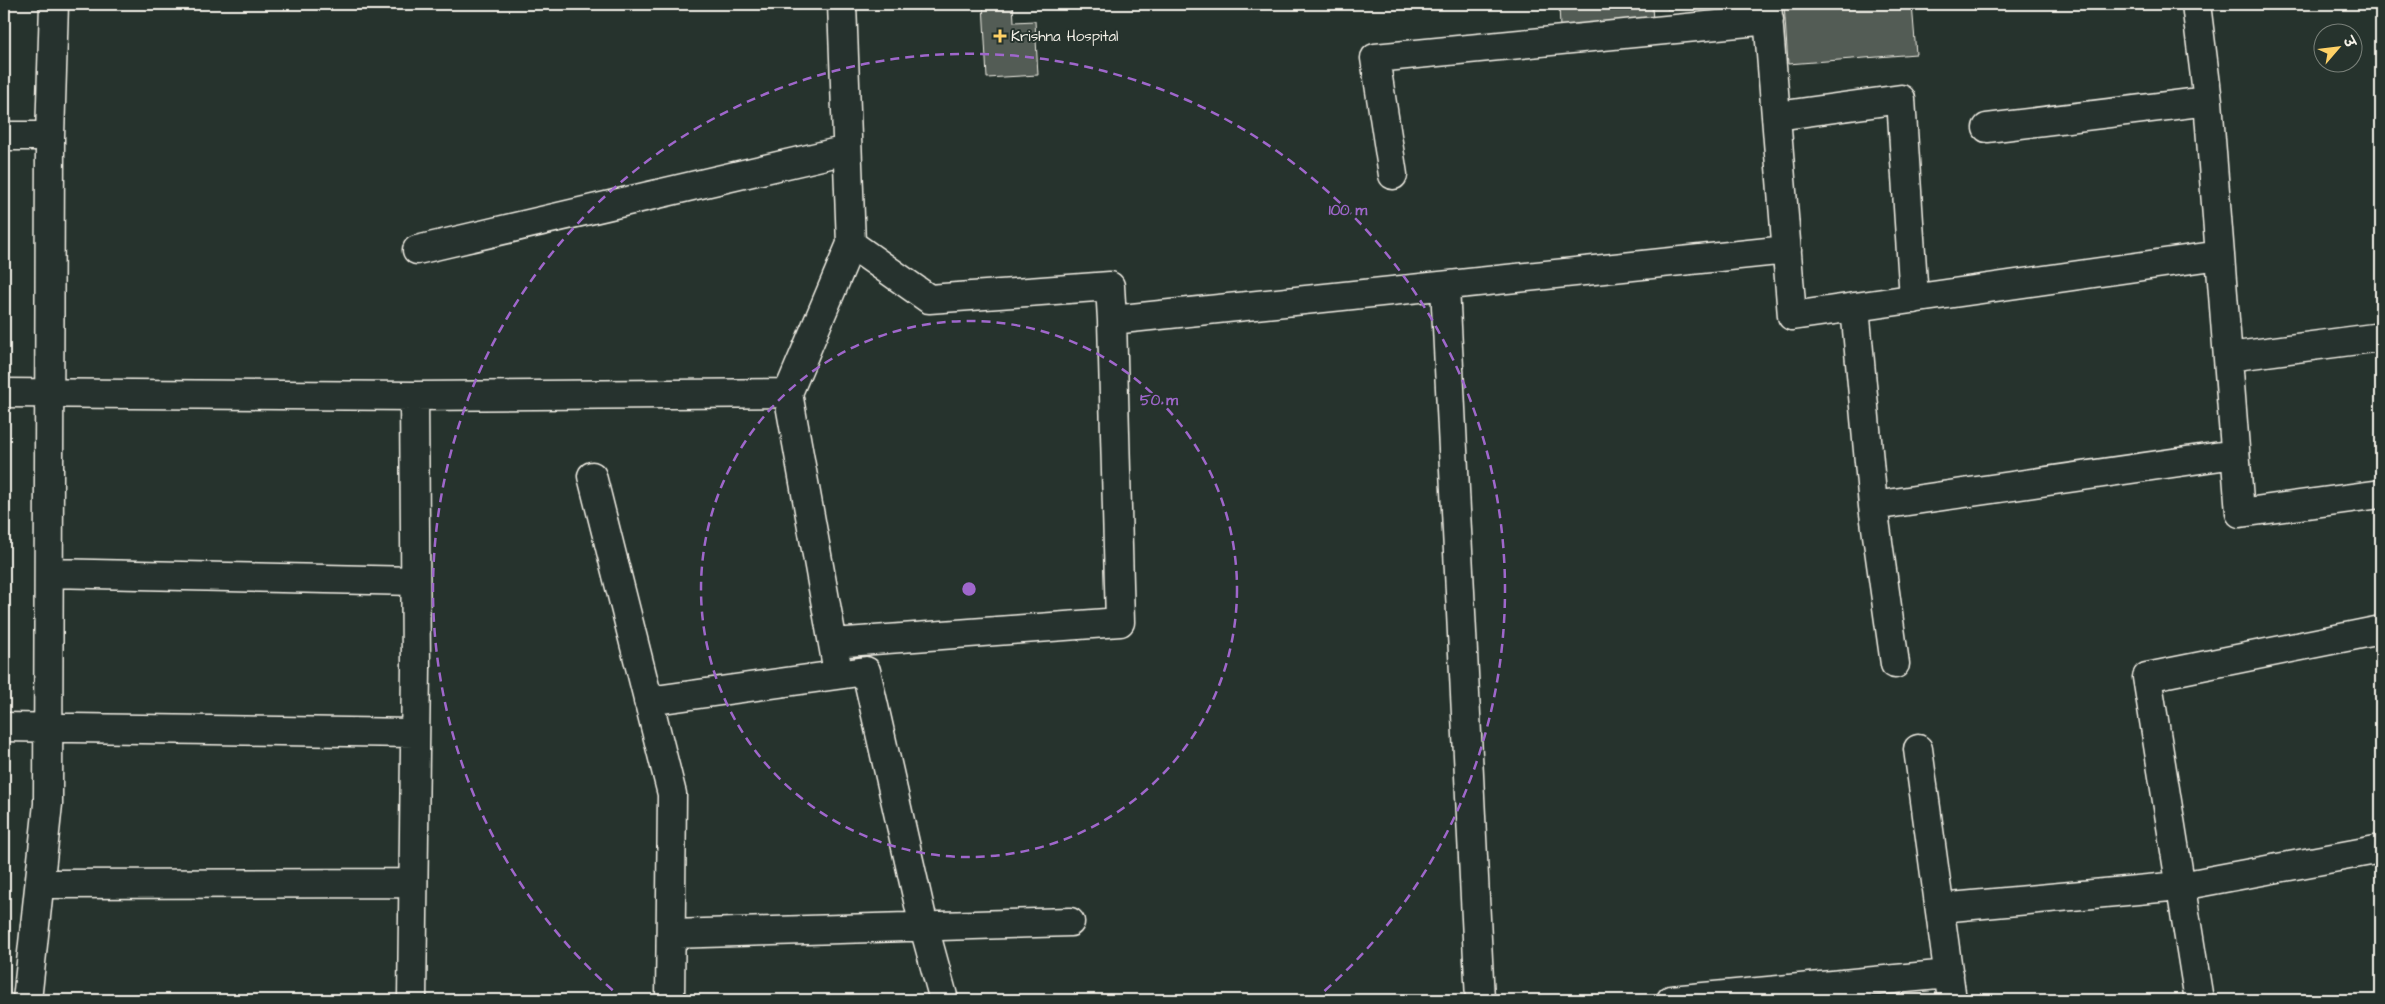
<svg xmlns="http://www.w3.org/2000/svg" width="2385" height="1004" font-family="'Architects Daughter','Playpen Sans Deva',sans-serif">
  <style>
    .building { fill: #525c55; stroke: #f4f1e8 }
    .lines { fill: none; stroke-linecap: round; stroke-linejoin: round }
    .minor-casing { stroke: #f4f1e8; stroke-width: 31 }
    .minor { stroke: #26332d; stroke-width: 28 }
    .ring { fill: none; stroke: #9f67cb; stroke-width: 2.5; stroke-dasharray: 9 6 }
    .poi-dot { fill: #ffd166; stroke: #26332d; stroke-width: 2 }
    .labels { text-anchor: middle; stroke-width: 4; stroke-linejoin: round; paint-order: stroke }
    .poi-label { font-size: 15px; fill: #f4f1e8; stroke: #26332d; text-anchor: start }
    .centre { fill: #9f67cb; stroke: #26332d; stroke-width: 2.5 }
    .ring-label { font-size: 15px; text-anchor: middle; font-weight: bold; fill: #9f67cb; stroke: #26332d; stroke-width: 4; stroke-linejoin: round; paint-order: stroke }
  </style>
  <rect width="100%" height="100%" fill="#26332d"/>
  <filter id="ink" filterUnits="userSpaceOnUse"><feTurbulence type="fractalNoise" baseFrequency=".02" numOctaves="2"/><feDisplacementMap in="SourceGraphic" scale="10" xChannelSelector="R" yChannelSelector="G"/><feConvolveMatrix kernelMatrix="1 2 1 2 8 2 1 2 1" color-interpolation-filters="sRGB"/></filter>
  <g filter="url(#ink)">
    <path class="building" d="M983,4h30l1,18 21,-1 3,54 -51,3z
      M1559,4h93l1,19 -93,5z
      M1667,4h73v1l-73,4z
      M1784,4h128l4,50 -128,10z"/>
    <g class="lines">
      <defs>
        <path id="minor" d="M842,4l9,240 78,55 181,-13 2,34 675,-70
          M1767,4l25,312 428,-61
          M2196,4l12,97 32,412 141,-19
          M1777,116l124,-17 13,200
          M1987,128l221,-27
          M4,136h46
          M1393,175l-18,-117 394,-38
          M417,250l430,-100
          M1445,286l35,714
          M1855,307l18,199
          M2228,357l153,-20
          M4,393l410,3 374,-3
          M592,476l80,318 -2,206
          M49,573l366,8
          M833,643l287,-21 -8,-302
          M836,661l-48,-268 63,-149
          M1895,664l-22,-158 362,-52
          M648,701l218,-30 58,256 20,73
          M4,727l410,6
          M1918,749l34,251
          M40,884l373,-1
          M1940,908l241,-22 200,-37
          M671,934l399,-12
          M27,1000l21,-196 2,-668 4,-132
          M412,1000l4,-333 -2,-271
          M1671,1000l278,-26
          M2199,1000l-52,-323 234,-47"/>
      </defs>
      <use href="#minor" class="minor-casing"/>
      <use href="#minor" class="minor"/>
    </g>
  </g>
  <g class="ring">
    <circle cx="969" cy="589" r="268"/>
    <path d="M624 1000A536 536 0 1 1 1314 1000"/>
  </g>
  <path class="poi-dot" d="M997.5 28.5h5v5h5v5h-5v5h-5v-5h-5v-5h5z"/>
  <g class="labels">
    <g class="poi-label">
      <text x="1011" y="41">Krishna Hospital</text>
    </g>
  </g>
  <circle cx="969" cy="589" r="8" class="centre"/>
  <g class="ring-label">
    <text x="1348" y="215">100 m</text>
    <text x="1159" y="405">50 m</text>
  </g>
  <rect width="2385" height="1004" fill="none" stroke="#26332d" stroke-width="20"/>
  <rect x="10" y="10" width="2365" height="984" fill="none" stroke="#f4f1e8" stroke-width="2" filter="url(#ink)"/>
  <g transform="translate(2338 48) rotate(62)"><circle r="24" fill="#26332d" stroke="#787f78"/>
  <path d="M0-4L9 19L0 12L-9 19Z" fill="#ffd166"/>
  <text y="-8" font-size="14" font-weight="bold" text-anchor="middle" fill="#f4f1e8">उ</text>
  </g>
</svg>
